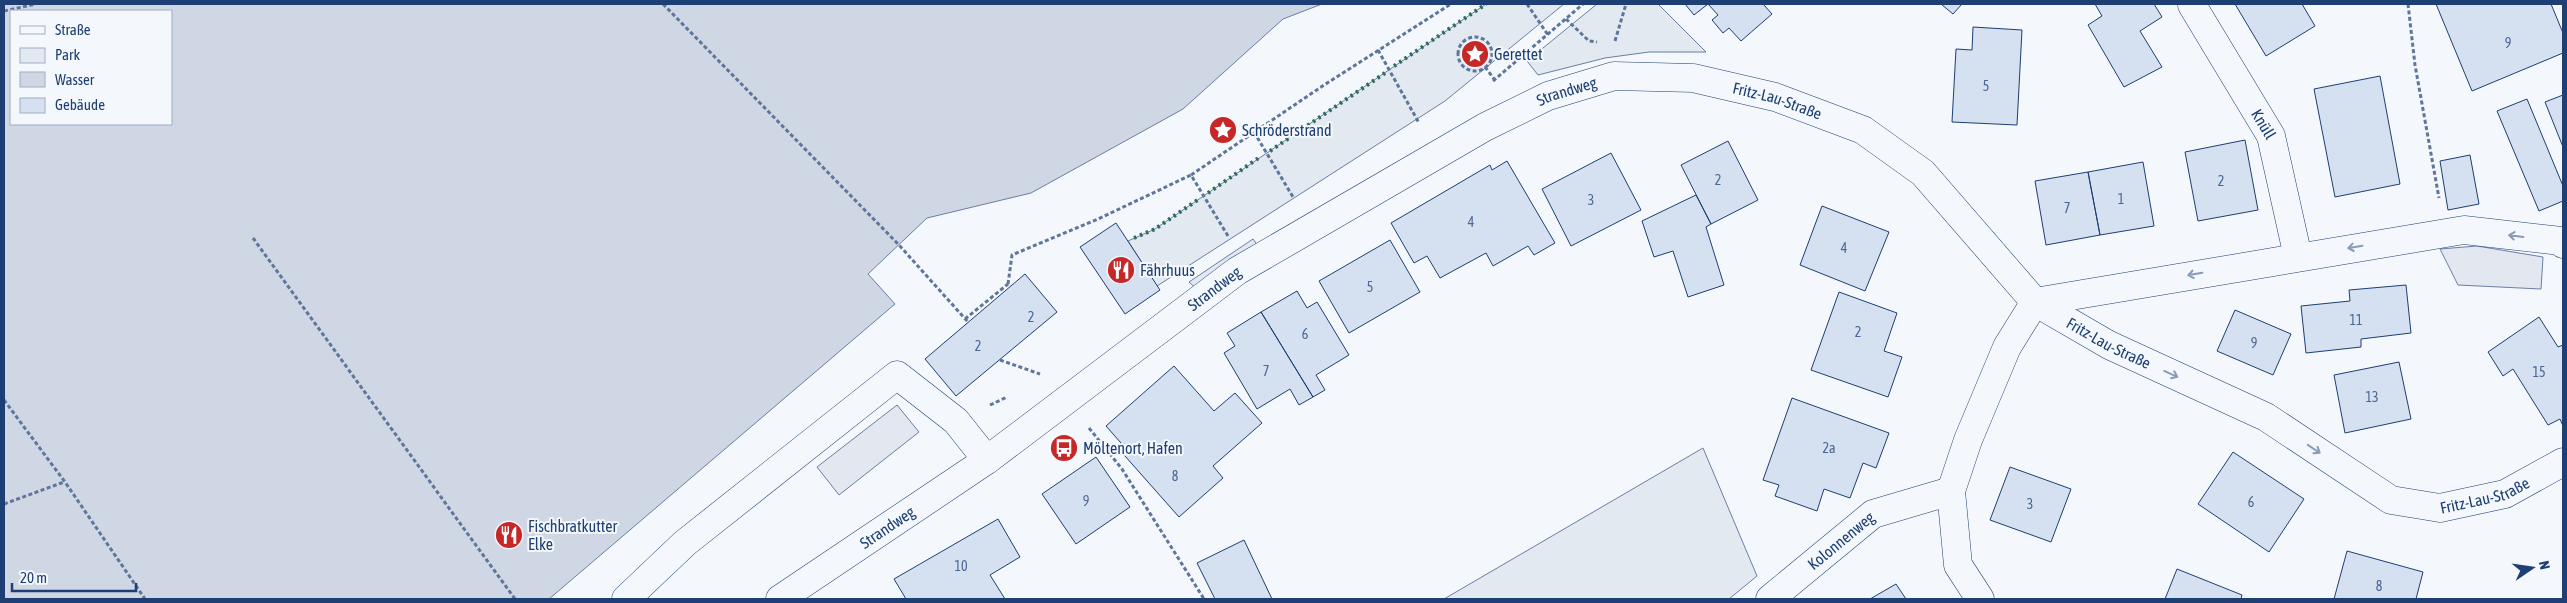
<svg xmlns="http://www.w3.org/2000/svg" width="2567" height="603" font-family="'Asap Condensed',sans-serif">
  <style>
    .green { fill: #e3e9f0; stroke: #687fa3 }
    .parking { fill: #e3e8f0; stroke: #687fa3 }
    .water { fill: #cfd7e4; stroke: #687fa3; fill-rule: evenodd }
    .building { fill: #d5e0f0; stroke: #1d3f73 }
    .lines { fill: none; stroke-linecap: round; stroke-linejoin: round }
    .minor-casing { stroke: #1d3f73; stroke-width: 29 }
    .path { stroke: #5e769c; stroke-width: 3; stroke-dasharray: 4 2.5; stroke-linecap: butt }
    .minor { stroke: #f4f7fb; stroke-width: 28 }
    .hedge { stroke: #2c6c60; stroke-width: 4; stroke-dasharray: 2.5 4; stroke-linecap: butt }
    .oneway { stroke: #889bb7 }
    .labels { text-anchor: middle; stroke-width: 4; stroke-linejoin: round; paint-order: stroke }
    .number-label { font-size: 14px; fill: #4b6792 }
    .poi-label { font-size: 16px; fill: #1d3f73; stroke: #f4f7fb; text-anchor: start }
    .street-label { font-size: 16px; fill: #1d3f73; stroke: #f4f7fb }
  </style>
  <rect width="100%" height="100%" fill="#f4f7fb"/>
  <path class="green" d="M1486,4h78l-119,97 -288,185 -29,-45 27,-12z
    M1597,4h61l48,48h-57l-44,6 -67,17 -11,-14z
    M1703,448l54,128 -28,23h-285z"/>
  <path class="parking" d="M1253,239l8,11 -62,41 -10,-9z
    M2477,246l66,11 -2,32 -83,-4 -18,-36z
    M897,405l22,27 -80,63 -22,-28z"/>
  <path class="water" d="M4,4h1318l-39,15 -100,90 -152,84 -104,25 -59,56 27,30 -346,295h-545zM11,11h160v113h-160z"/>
  <path class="building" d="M1685,4h78l9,10 -31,27 -12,-13 -6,5 -11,-13 6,-5 -10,-11 -14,11z
    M1941,4h21l-9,10z
    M2095,4h59l8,13 -22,14 22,36 -38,20 -36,-62 14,-9z
    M2235,4h67l13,22 -49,30z
    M2436,4h115l12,29v20l-91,38z
    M1973,27l49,3 -5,95 -65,-3 4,-73 16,1z
    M2380,76l20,108 -65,13 -21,-108z
    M2563,95v52l-18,-45z
    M2527,99l36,87v15l-24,10 -42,-100z
    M2245,140l13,70 -60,11 -13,-69z
    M1728,141l30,59 -47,24 -30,-59z
    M1611,153l30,57 -70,36 -29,-57z
    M2470,155l9,49 -31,6 -8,-49z
    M1507,161l48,82 -21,12 -6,-9 -35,20 -7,-13 -46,25 -13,-22 -13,7 -23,-40 99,-58 2,5z
    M2143,162l11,64 -54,9 -12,-63z
    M2088,172l12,63 -54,10 -11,-64z
    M1696,195l15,29 -5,3 18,58 -36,12 -15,-46 -19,6 -12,-36z
    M1822,206l67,26 -24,59 -65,-26z
    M1116,223l44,67 -35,24 -45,-67z
    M1390,240l30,52 -71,41 -30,-52z
    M1025,274l32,38 -101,84 -31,-37z
    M2406,285l5,48 -50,6v8l-55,6 -5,-47 49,-5 -1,-11z
    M1297,291l10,17 10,-6 32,53 -33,20 9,15 -12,7 -52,-85z
    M1839,292l58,21 -13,38 18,6 -14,40 -77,-27z
    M2235,310l56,24 -18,41 -56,-24z
    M1261,312l52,85 -14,8 -9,-16 -33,20 -33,-56 11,-7 -8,-13z
    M2539,317l19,30 5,-2v81l-3,-7 -12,6 -35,-56 -10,7 -15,-24z
    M2399,362l12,57 -66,14 -11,-58z
    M1174,366l40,45 21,-18 27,30 -49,43 10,12 -44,39 -62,-70 4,-4 -15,-17z
    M1792,398l97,35 -13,35 -13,-5 -13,35 -26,-9 -7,22 -42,-15 4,-11 -16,-5z
    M2233,452l71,47 -35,53 -71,-48z
    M1096,457l34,50 -54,37 -34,-50z
    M2010,467l61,22 -20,53 -61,-22z
    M998,519l22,38 -30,18 15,24h-99l-12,-20z
    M1244,540l28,59h-57l-18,-36z
    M2347,551l76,21 -7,27h-82z
    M2177,569l65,26 -1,4h-76z
    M1896,584l10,15h-36z"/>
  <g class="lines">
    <defs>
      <g id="minor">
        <path id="s1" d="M2192,5l79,131 27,121"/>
        <path d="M2035,302l429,-72 97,11 2,3"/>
        <path d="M626,599l59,-56 212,-168 59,46 31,39"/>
        <path id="s2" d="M780,599l207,-139 250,-189 248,-144 63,-31 66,-20 79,2 82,19 88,33 60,43 112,129 74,43 157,72 125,83 49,8 65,-14 58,-32"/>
        <path id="s3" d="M1770,599l103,-85 78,-23"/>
        <path d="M1980,599l-22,-34 -7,-74 17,-51 39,-93 28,-45"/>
      </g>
    </defs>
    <use href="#minor" class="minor-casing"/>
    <path class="path" d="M663,4l236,241 69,77
      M1527,4l21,31
      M2408,4l7,61 24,133
      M4,11l32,-7
      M1566,19l23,22 8,1
      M1458 54a17 17 0 1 1 34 0a17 17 0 1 1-34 0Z
      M1615,41l11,-37
      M1378,50l41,73
      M1485,67l10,13
      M1493,81l90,-77
      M1254,132l39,65
      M1228,236l-37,-61 133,-90 127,-81
      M253,238l262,361
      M1008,284l4,-29 86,-36 93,-44
      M965,319l43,-35 3,2
      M1000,360l40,14
      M4,400l61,82 80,117
      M990,405l17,-8
      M1089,428l33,41 82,130
      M4,504l60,-22"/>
    <use href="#minor" class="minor"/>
    <path class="hedge" d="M1394,66l92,-62
      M1270,151l115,-78
      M1208,193l52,-36
      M1134,238l21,-9 44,-30"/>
  </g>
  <defs><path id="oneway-shaft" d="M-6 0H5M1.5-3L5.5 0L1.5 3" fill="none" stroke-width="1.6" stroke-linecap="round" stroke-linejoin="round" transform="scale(1.25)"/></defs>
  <g class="oneway">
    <use href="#oneway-shaft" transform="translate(2516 236) rotate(-173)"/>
    <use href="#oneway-shaft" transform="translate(2355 247) rotate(171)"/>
    <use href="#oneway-shaft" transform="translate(2195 274) rotate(170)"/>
    <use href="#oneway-shaft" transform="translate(2171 374) rotate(24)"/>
    <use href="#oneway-shaft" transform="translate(2314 449) rotate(34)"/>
  </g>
  <defs>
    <symbol id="sight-disc" viewBox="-11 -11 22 22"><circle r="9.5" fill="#c62828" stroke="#f4f7fb"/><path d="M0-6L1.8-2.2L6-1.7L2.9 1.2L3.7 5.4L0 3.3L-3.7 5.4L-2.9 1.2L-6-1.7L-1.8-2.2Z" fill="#fff"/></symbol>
    <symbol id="restaurant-disc" viewBox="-11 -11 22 22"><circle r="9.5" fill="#c62828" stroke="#f4f7fb"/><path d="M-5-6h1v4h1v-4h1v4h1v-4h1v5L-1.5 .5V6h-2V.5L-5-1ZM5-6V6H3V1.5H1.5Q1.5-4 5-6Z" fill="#fff"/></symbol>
    <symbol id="bus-disc" viewBox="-11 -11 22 22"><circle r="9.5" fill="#c62828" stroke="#f4f7fb"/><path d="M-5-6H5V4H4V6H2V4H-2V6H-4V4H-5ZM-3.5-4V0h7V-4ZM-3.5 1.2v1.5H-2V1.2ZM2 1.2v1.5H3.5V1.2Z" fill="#fff"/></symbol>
  </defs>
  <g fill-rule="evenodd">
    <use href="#sight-disc" x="1459" y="38" width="32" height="32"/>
    <use href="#sight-disc" x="1207" y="114" width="32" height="32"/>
    <use href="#restaurant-disc" x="1105" y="254" width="32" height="32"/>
    <use href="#bus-disc" x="1048" y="432" width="32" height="32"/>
    <use href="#restaurant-disc" x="493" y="519" width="32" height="32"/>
  </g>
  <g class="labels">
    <g class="number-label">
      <text x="2508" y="48">9</text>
      <text x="1986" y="91">5</text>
      <text x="1718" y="185">2</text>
      <text x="2221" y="186">2</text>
      <text x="2121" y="204">1</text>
      <text x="1591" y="205">3</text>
      <text x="2067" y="213">7</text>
      <text x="1471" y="227">4</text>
      <text x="1844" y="253">4</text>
      <text x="1370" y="292">5</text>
      <text x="1031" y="322">2</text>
      <text x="2356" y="325">11</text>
      <text x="1858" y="337">2</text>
      <text x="1305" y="339">6</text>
      <text x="2254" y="348">9</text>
      <text x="978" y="351">2</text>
      <text x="1266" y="376">7</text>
      <text x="2539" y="377">15</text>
      <text x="2372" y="402">13</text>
      <text x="1829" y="453">2a</text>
      <text x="1175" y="481">8</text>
      <text x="1086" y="506">9</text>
      <text x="2251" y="507">6</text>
      <text x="2030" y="509">3</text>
      <text x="961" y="571">10</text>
      <text x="2379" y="591">8</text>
    </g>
    <g class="poi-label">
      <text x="1494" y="60">Gerettet</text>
      <text x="1242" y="136">Schröderstrand</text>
      <text x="1140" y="276">Fährhuus</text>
      <text x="1083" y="454">Möltenort, Hafen</text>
      <text x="528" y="532">Fischbratkutter<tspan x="528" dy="18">Elke</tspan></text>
    </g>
    <g class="street-label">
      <text dy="6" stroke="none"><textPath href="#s2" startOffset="939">Strandweg</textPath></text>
      <text dy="6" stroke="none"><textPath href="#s2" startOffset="1155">Fritz-Lau-Straße</textPath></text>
      <text dy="6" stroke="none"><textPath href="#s1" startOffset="139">Knüll</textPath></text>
      <text dy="6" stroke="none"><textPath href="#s2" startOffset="534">Strandweg</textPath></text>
      <text dy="6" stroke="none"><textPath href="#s2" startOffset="1575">Fritz-Lau-Straße</textPath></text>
      <text dy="6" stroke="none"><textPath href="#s2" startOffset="1995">Fritz-Lau-Straße</textPath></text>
      <text dy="6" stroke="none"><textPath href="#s2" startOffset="129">Strandweg</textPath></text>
      <text dy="6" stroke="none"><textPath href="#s3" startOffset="92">Kolonnenweg</textPath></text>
    </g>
  </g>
  <rect width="2567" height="603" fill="none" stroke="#1d3f73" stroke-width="10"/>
  <rect x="10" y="10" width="162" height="115" fill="#f4f7fb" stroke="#9eadc5"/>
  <rect x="20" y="26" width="25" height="8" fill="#f4f7fb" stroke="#9eadc5"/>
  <text x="55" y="35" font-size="15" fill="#1d3f73">Straße</text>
  <rect x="20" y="48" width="25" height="15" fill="#e3e9f0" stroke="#9eadc5"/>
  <text x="55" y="60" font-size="15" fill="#1d3f73">Park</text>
  <rect x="20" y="72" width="25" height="15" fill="#cfd7e4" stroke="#9eadc5"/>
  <text x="55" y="85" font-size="15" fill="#1d3f73">Wasser</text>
  <rect x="20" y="98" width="25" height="15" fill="#d5e0f0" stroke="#9eadc5"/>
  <text x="55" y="110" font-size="15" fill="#1d3f73">Gebäude</text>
  <g transform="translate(2532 568) rotate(77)" stroke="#f4f7fb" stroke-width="4" paint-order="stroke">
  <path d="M0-4L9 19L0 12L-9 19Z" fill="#1d3f73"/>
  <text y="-8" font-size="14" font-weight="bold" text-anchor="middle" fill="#1d3f73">N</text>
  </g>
  <path d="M12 583v8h124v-8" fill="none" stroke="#1d3f73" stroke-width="2.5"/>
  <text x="20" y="583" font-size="15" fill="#1d3f73" stroke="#f4f7fb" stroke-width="4" paint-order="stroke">20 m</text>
</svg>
